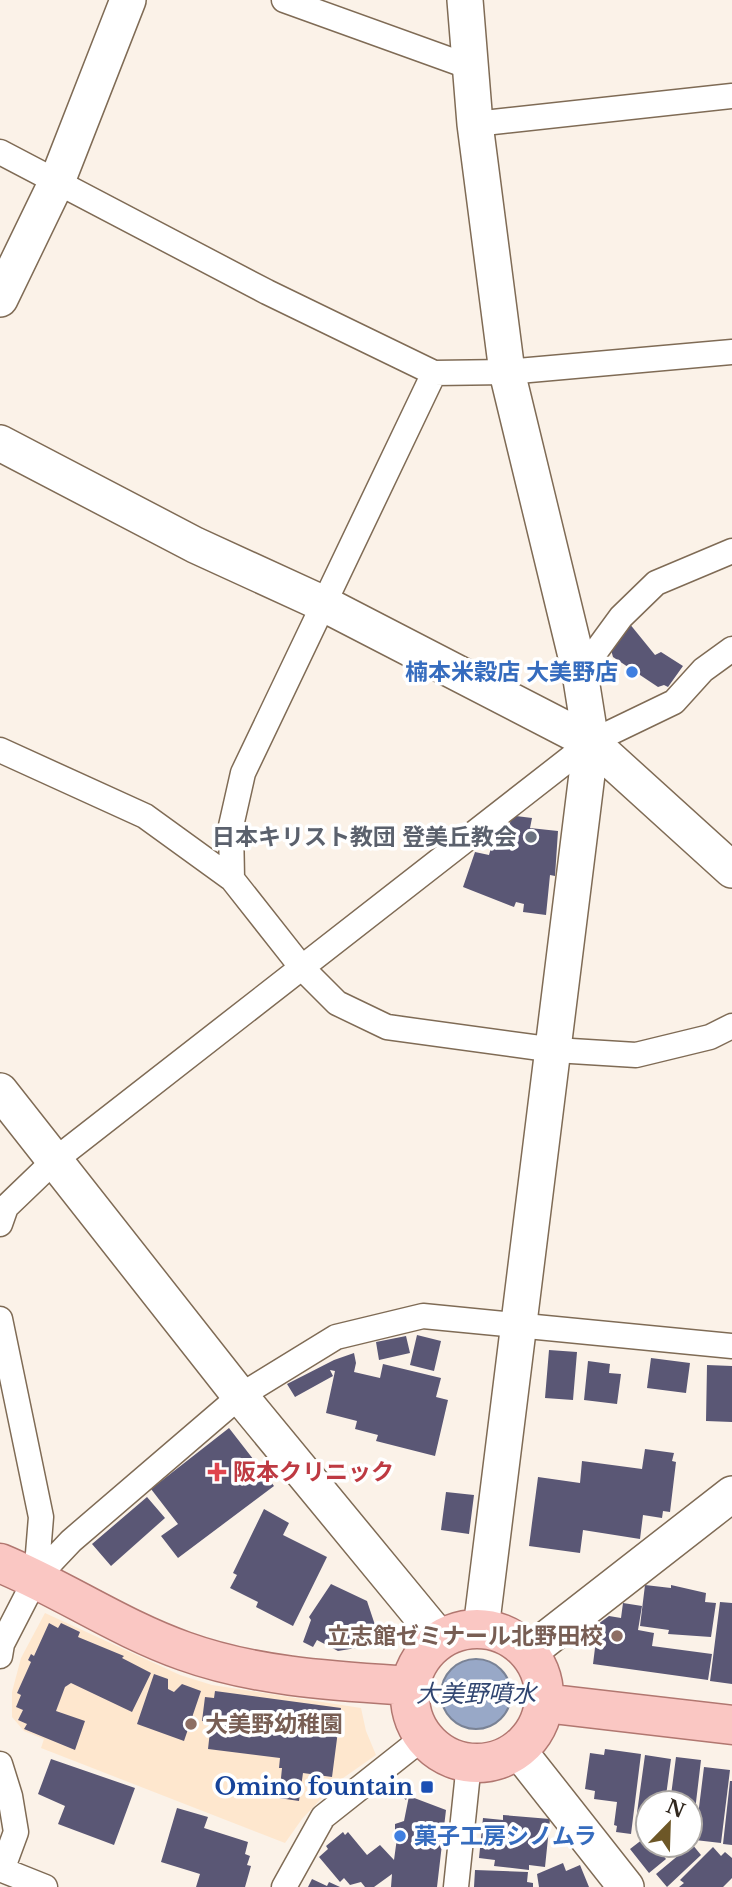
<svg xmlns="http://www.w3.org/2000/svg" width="732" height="1887" font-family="'Libre Baskerville','Noto Sans JP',serif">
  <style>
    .built { fill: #fee7ce }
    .water { fill: #98a8c7; stroke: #798295; stroke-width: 2 }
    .building { fill: #5a5775 }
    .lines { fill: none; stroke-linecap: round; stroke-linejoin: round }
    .street-casing { stroke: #7f6b55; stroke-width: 27 }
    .secondary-casing { stroke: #7f6b55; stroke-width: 38 }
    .primary-casing { stroke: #b17770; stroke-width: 41 }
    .street { stroke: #fff; stroke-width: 24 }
    .secondary { stroke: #fff; stroke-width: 35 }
    .primary { stroke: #fac7c3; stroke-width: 38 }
    .shop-dot { fill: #3f7fe0; stroke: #fff; stroke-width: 2.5 }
    .worship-dot { fill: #6b7280; stroke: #fff; stroke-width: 2.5 }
    .health-dot { fill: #e0444e; stroke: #fff; stroke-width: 2.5 }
    .education-dot { fill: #8d6e63; stroke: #fff; stroke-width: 2.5 }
    .transit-dot { fill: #1a4fb4; stroke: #fff; stroke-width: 2.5 }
    .labels { text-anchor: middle; stroke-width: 7; stroke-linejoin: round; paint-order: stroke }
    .shop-label { font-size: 23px; font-weight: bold; fill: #366cbe; stroke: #fff; text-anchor: end }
    .worship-label { font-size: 23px; font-weight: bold; fill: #5b616d; stroke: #fff; text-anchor: end }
    .health-label { font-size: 23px; font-weight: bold; fill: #be3a42; stroke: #fff; text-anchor: start }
    .education-label { font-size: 23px; font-weight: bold; fill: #785e54; stroke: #fff; text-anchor: end }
    .transit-label { font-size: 23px; font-weight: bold; fill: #164399; stroke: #fff; text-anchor: end }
    .water-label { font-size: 24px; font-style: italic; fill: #304570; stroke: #fff }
  </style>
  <rect width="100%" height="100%" fill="#fbf2e8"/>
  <path class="built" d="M45,1613l135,62 32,10 149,23 5,23 10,24 -40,28 -34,36 -17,24 -244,-95 3,-9 -20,-8 -12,-14v-25l9,-34z"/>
  <path class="water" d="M441 1694a35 35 0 1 1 70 0a35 35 0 1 1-70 0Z"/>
  <path class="building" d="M629,623l26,32 6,-3 22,14 -15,21 -4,-2 -6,2 -45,-30 -2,-7z
    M516,816l16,2 -2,10 28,3 -3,45 -5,-1 -4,40 -23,-3 1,-8 -8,-2 -2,5 -51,-20 12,-35 14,3 4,-14 9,1 3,-14h4l2,-10z
    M417,1335l24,6 -7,30 -24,-6z
    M406,1336l4,17 -31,7 -3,-18z
    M549,1350l28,2 -4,48 -28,-2z
    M354,1353l2,10 -2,9 26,6 3,-14 58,14 -5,19 12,3 -13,56 -59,-15 2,-6 -23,-6 2,-8 -31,-8 9,-42 -5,-1 3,6 -38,21 -8,-13 47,-24z
    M651,1358l39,5 -4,30 -39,-5z
    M588,1361l22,3 -1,9 12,1 -4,30 -33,-4z
    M707,1365l25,1v56l-26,-1z
    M229,1428l45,58 -96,72 -17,-22 17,-12 -27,-35z
    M645,1449l29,4 -2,8 4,1 -6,50 -7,-1 -1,7 -19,-3 -3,24 -57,-9 -3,23 -51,-7 9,-69 42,6 2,-22 60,8z
    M446,1492l28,3 -5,39 -28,-4z
    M147,1497l18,21 -54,48 -19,-22z
    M264,1509l25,14 -6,12 44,22 -34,69 -37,-19 2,-5 -28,-14 7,-13 -4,-2z
    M331,1584l36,17 8,24 -13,22 -24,4 -21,-11 -4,7 -10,-5 8,-22 -2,-3z
    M645,1585l26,3v-3l35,8 -1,9 11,1 -5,34 -43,-3 1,-4 -29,-4z
    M720,1602l12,1v81l-22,-3z
    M623,1603l19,3 -4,24 16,3 -2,13 60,8 -4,26 -115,-16 5,-40 11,-8 12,2z
    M49,1623l9,5 3,-5 19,9 -2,5 46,19 -2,2 29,15 -19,39 -61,-29 -6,4 -9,24 29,10 -10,29 -51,-21 3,-5 -9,-4 5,-10 -7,-3 5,-12 -4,-2 14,-31 -3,-2 3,-6 3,2z
    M154,1674l14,5v10l6,3 8,-8 19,7 -17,50 -47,-17z
    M215,1691l126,17 -9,69 -29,-4 -4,28 -20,-3 3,-30h-3l1,-10 -72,-9 3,-27 -9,-1 3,-24 9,1z
    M605,1749l36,5 -10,80 -15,-2 1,-6 -3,-1 3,-23 -23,-3 1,-8 -10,-2 5,-36 14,2z
    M645,1755l26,4 -6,44h-17v11l-11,-1z
    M676,1757l25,3 -9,76 -2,-33h-20z
    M51,1759l84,29 -21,57 -56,-21 7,-18 -27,-12z
    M704,1767l26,3 -9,73 -26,-3z
    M730,1781h2v64l-9,-1z
    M398,1783l11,10 -3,7 -13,-13z
    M409,1796l37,14 -9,77h-46l1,-13 -18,13h-9l-4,-5 -11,3 -6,-7 -4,4 -21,-25 9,-8 -2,-3 17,-14 2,3 3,-3 19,23 13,-10 14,15 3,-22 10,1 1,-5 -13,-2v-8l9,-3z
    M177,1808l31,9 -4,11 44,14 -3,12 5,2 -3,9 4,1 -6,21h-49l4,-13 -39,-12z
    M503,1815l47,4 -5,48 -16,-2v5l-35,-4 1,-6 -16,-2 4,-40 20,2z
    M643,1839l7,8 5,-2 11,14 -17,14 -19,-24z
    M692,1844l9,11 -34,32 -11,-13z
    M713,1847l8,9 4,-4 7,6v20l-9,9h-44l5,-4 -4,-3z
    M563,1863l3,8 14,-6 9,22h-50l-2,-13z
    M475,1870l53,2 -1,10 6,1v4h-59z
    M312,1879l15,7 2,-4 11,5h-32z"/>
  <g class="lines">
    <defs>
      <path id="street" d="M284,0l186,67
        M475,124l257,-28
        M0,152l267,140 167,81 73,-1 225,-20
        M434,373l-191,400 -12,53 1,53 71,90 34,34 50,24 168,23 81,5 74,-18 22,-11
        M580,673l41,-56 35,-34 76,-32
        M0,750l145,66 87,63
        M0,1224l6,-17 49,-47 536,-418 83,-40 29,-32 29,-21
        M0,1319l41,198 -5,61 -34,66 -2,12
        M36,1578l35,-37 169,-145 96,-59 87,-21 309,30
        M0,1764l10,32 6,36 -14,38
        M0,1869l45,18
        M284,1887l39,-70 101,-80
        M456,1887l13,-124"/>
      <path id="secondary" d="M465,0l10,124 32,248 73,301 11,69 -110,887
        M0,299l58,-120 70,-179
        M0,443l195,102 131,60 265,137 141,128
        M0,1091l240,305 201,244
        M528,1653l204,-159
        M518,1750l108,137"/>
      <path id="primary" d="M0,1563c63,26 119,65 184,88 72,26 151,30 227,35
        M410 1696a67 67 0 1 1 134 0a67 67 0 1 1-134 0Z
        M544,1703l188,22"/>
    </defs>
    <use href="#street" class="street-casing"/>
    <use href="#secondary" class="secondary-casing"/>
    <use href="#primary" class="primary-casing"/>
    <use href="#street" class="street"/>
    <use href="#secondary" class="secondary"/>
    <use href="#primary" class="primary"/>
  </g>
  <g class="shop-dot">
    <circle cx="632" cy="672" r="7"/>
    <circle cx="400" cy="1836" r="7"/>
  </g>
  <circle class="worship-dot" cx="531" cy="837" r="7"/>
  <path class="health-dot" d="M213.5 1461.5h7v7h7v7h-7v7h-7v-7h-7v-7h7z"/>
  <g class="education-dot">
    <circle cx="617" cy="1636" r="7"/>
    <circle cx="191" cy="1724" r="7"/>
  </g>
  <rect class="transit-dot" x="420" y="1780" width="14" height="14" rx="3.5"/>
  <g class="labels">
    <g class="shop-label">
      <text x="618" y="680">楠本米穀店 大美野店</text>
      <text x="414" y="1844" text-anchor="start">菓子工房シノムラ</text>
    </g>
    <g class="worship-label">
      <text x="517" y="845">日本キリスト教団 登美丘教会</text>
    </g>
    <g class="health-label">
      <text x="233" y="1480">阪本クリニック</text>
    </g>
    <g class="education-label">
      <text x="603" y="1644">立志館ゼミナール北野田校</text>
      <text x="205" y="1732" text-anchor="start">大美野幼稚園</text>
    </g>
    <g class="transit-label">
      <text x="413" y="1795">Omino fountain</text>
    </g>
    <g class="water-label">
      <text x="476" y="1702">大美野噴水</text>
    </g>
  </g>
  <g transform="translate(669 1824) rotate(23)"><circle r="33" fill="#ffffff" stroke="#ada9a5" stroke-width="2"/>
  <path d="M0-5L12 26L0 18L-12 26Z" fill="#6d5727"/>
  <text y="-10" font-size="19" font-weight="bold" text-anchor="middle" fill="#31281f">N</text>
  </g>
</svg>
